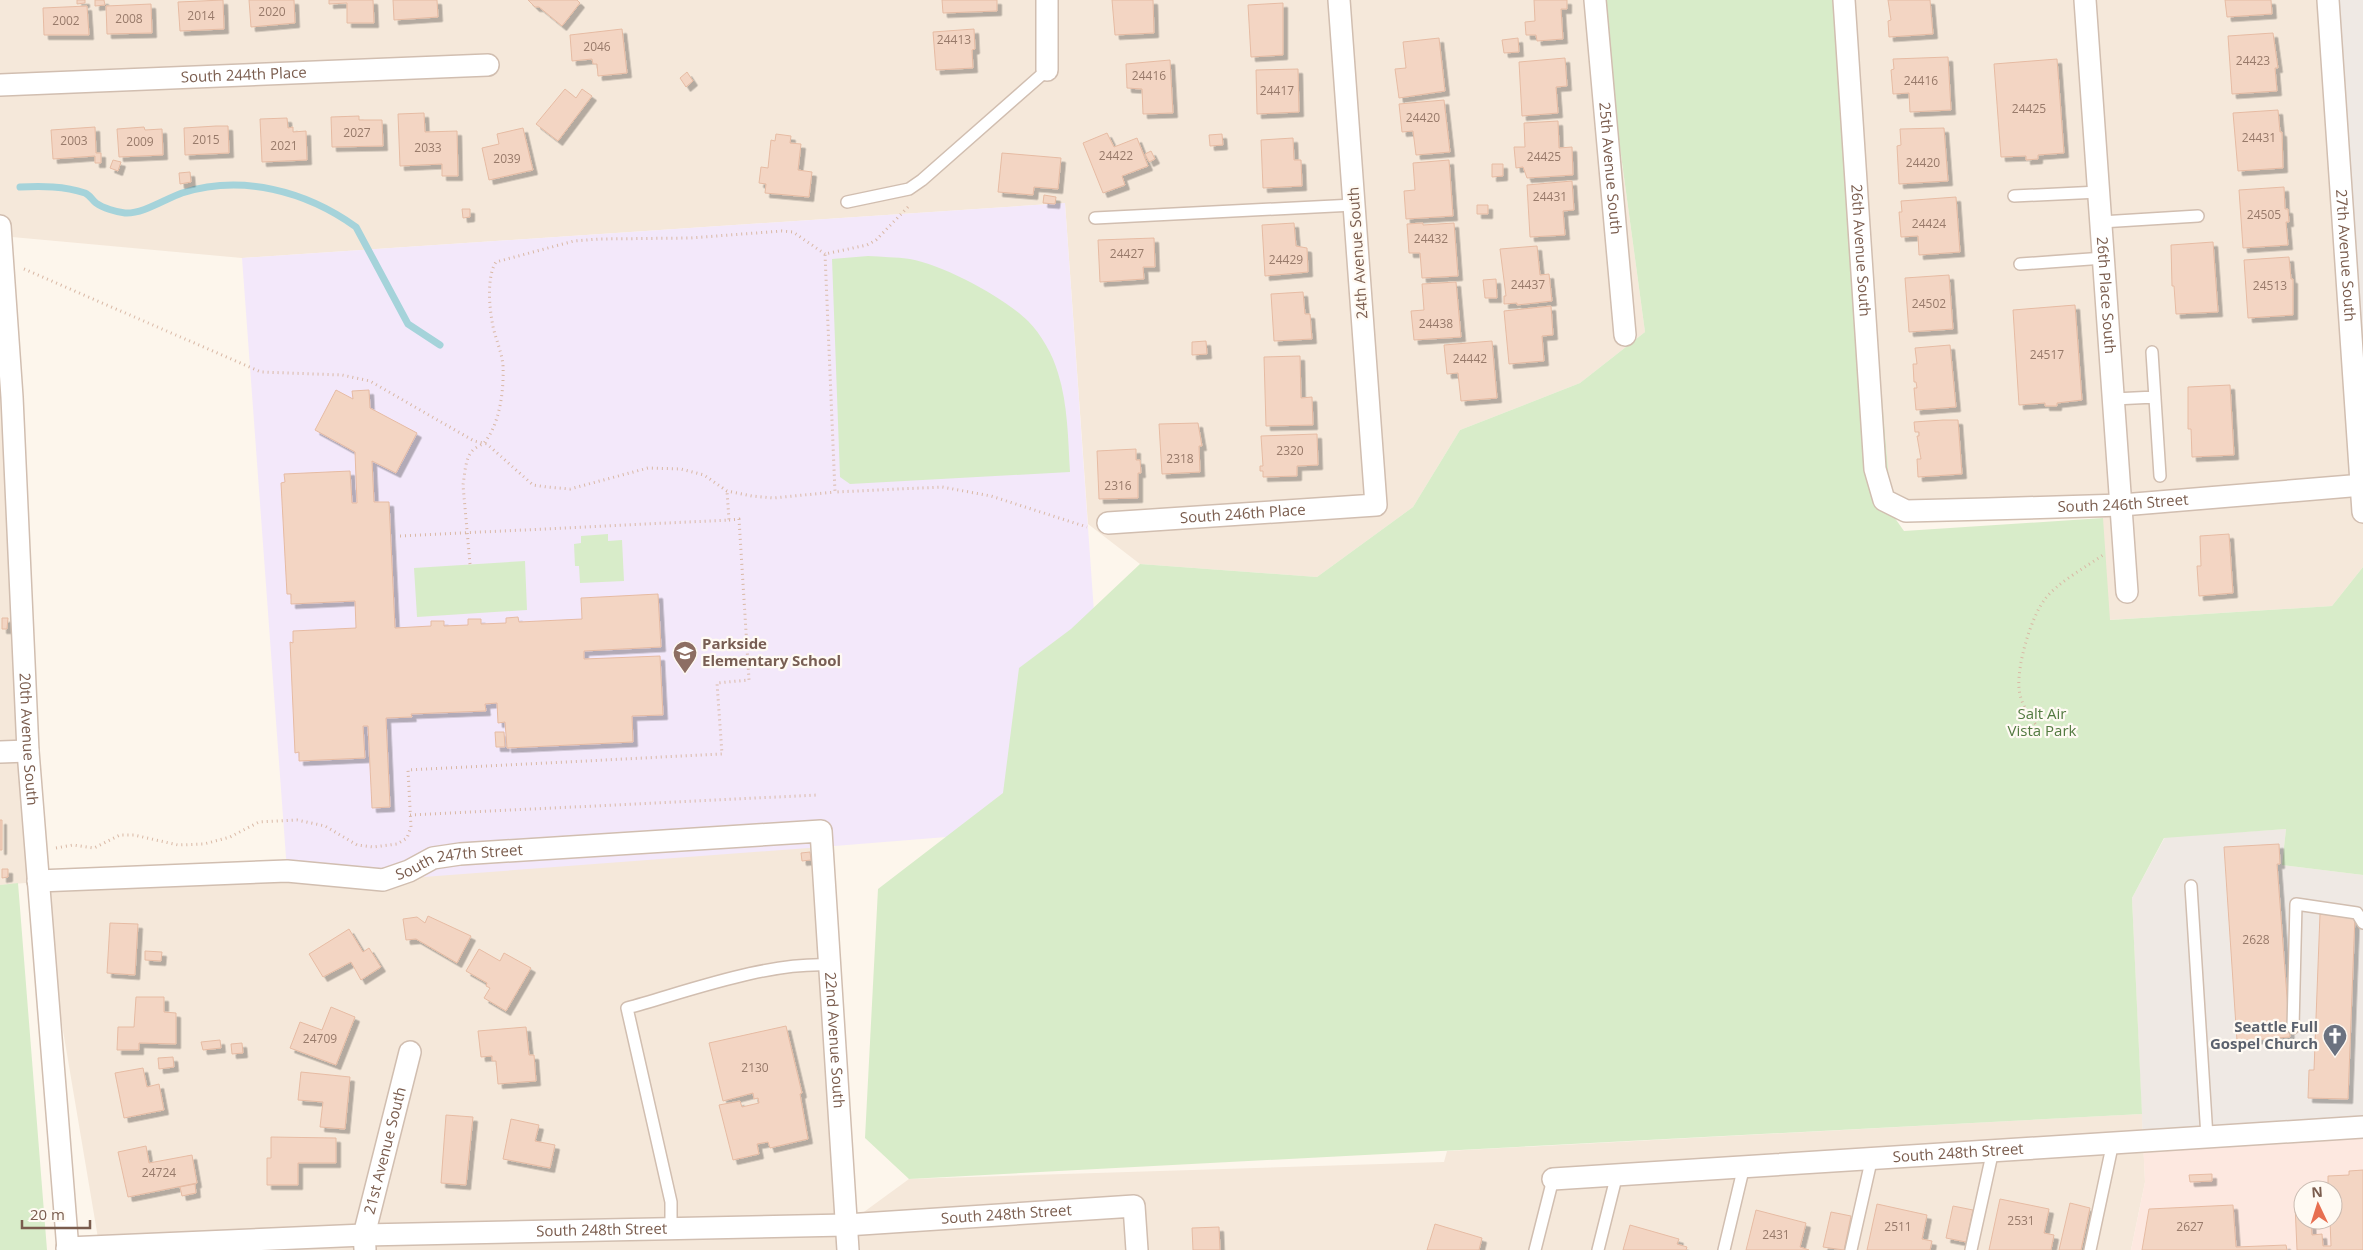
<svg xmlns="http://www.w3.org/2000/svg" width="2363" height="1250" font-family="'Open Sans',sans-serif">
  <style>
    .residential { fill: #f5e8da }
    .commercial { fill: #fde8e0; fill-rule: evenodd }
    .industrial { fill: #efe9e4 }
    .education { fill: #f3e8fa }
    .green { fill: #d8ecc9 }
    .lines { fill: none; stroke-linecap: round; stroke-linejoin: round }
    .stream { stroke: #a5d3da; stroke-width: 7 }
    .building { fill: #f3d5c3; stroke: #e6bba3; filter: url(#shadow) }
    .service-casing { stroke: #d1beb0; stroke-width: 14 }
    .minor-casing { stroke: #d1beb0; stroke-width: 24 }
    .path { stroke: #d9b8a5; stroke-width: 3; stroke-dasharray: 1 4; stroke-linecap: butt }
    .service { stroke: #fff; stroke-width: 11 }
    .minor { stroke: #fff; stroke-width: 21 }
    .labels { text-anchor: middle; stroke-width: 4.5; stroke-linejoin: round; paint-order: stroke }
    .number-label { font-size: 12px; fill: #987a6a }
    .street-label { font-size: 15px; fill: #7a5c4d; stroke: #fffaf3 }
    .education-label { font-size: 15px; font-weight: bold; fill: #785e54; stroke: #fffaf3; text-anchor: start }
    .park-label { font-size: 15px; fill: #537a41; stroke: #fffaf3 }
    .worship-label { font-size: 15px; font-weight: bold; fill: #5b616d; stroke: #fffaf3; text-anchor: end }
  </style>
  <defs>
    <filter id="shadow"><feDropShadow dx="4.5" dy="4.5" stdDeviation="0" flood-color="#0004"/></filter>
  </defs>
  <rect width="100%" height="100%" fill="#fdf6ec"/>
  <path class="residential" d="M0,0h1600l45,332 -65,51 -120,47 -47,77 -96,70 -177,-13 -52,-40 -23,-321 -823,55 -241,-22 37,645 783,-50 25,394 63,-46 535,-17 3,-11 695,-37 3,68 -14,68h-2031l-62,-368 -38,3z
    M1847,0h482l34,483v84l-31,39 -223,14 -7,-102 -210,-3z"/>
  <path class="commercial" d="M2363,1131v119h-232l14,-68 -2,-41zM2303,1190h30v30h-30z"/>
  <path class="industrial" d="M2328,0h35v512z
    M2286,829l-4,36 81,10v256l-220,10 -11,-243 33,-61z"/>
  <path class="education" d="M1065,203l44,621 -287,23 -439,33 -96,-9 -45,-613z"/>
  <path class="green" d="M1600,0h247l45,514 12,17 199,-13 7,102 222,-14 31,-39v308l-81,-10 4,-36 -122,9 -32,60 10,216 -1233,65 -44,-41 13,-249 125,-96 16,-125 52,-39 69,-65 177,13 96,-70 47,-77 120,-47 65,-51z
    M868,256c14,1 28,1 42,3 34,6 93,38 118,62 13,13 25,34 30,52 10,32 10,66 12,99l-220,12 -10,-7 -8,-218z
    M608,534v7l14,-1 2,41 -44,2 -1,-17h-4l-1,-22 7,-1v-7z
    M525,561l2,49 -110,7 -3,-49z
    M18,883l29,367h-47v-365z"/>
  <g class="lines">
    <path class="stream" d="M20,187c22,-1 44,-1 65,6 5,2 7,7 11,10 7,5 20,9 29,10 18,1 40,-14 57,-20 60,-19 124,-2 174,34l52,97 32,21"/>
  </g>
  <path class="building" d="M77,0h8v3l-8,1z
    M95,0h9l1,5 -10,1z
    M223,0l1,29 -44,2 -2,-29z
    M249,0h45l1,23 -44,4z
    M329,0h44l1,23h-27v-20l-18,1z
    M393,0h44l1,17 -44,3z
    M528,0h49l3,3 -18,23 -23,-19h-4z
    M942,0h55v11l-54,2z
    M1112,0h41l1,33 -39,2z
    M1534,0h33v9h-6l2,30 -26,2 -1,-6h-10l-1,-13 10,-1z
    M1888,0h42l3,34 -44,3 -1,-16 3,-1z
    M2225,0h46l1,14 -45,3z
    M1283,3v52l-32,2 -3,-52z
    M151,4l1,29 -45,1 -1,-28z
    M87,6l2,29h-45l-1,-27z
    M622,29l5,44 -29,3 -1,-12h-4l-1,-5 -20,2 -2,-26z
    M974,29l1,20 -3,1 1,18 -37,2 -3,-38z
    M2273,33l5,35h-3l2,23 -45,3 -4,-58z
    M1439,38l6,53 -46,7 -4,-29 11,-1 -3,-26z
    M1518,38l1,14 -15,1 -2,-13z
    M1948,57l3,53 -41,2 -1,-19 -16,1 -2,-24 3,-1 -1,-10z
    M1565,58l2,28 -11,1 2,26 -36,3 -3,-54z
    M2057,59l7,94 -26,2v4l-12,1v-4l-25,1 -7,-93z
    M1170,60l3,53 -30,1 -1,-25 -15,-1 -1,-24z
    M1298,69l1,43 -42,2 -1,-44z
    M687,72l6,9 -7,6 -6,-9z
    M565,89l11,9 6,-9 10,7 -34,45 -22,-17z
    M1444,100l6,52 -34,3 -3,-24 -11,1 -3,-28z
    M2278,110l2,22h2l1,36 -45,3 -5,-58z
    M424,113l1,19 32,-1 1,45h-16v-12l-42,2 -2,-52z
    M359,116v4h23l1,26 -51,1 -1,-30z
    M287,118l1,10 5,-1v5l13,-1 1,29 -45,2 -2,-43z
    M1558,121l1,27 13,-1 1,28 -46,3 -4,-11 -7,1 -2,-21h11l-1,-24z
    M216,126h12l1,27 -44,2 -1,-27z
    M95,127l1,26h5v10h-6v-7l-42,3 -2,-29z
    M144,127l1,3 17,-1 1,26 -44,2 -2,-28z
    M523,128l10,42 -44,10 -7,-32 17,-4 -2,-10z
    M1944,128l4,53 -49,3 -2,-38 4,-1 -1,-16z
    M1107,133l7,14 23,-9 11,28 -26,10 3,9 -22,8 -20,-50z
    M776,134l15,2 -1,7 11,1 -3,26 14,2 -3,25 -44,-4 1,-9 -7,-1 2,-16 7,1 3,-28 4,1z
    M1222,134l1,11 -13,1 -1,-11z
    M1293,138l1,22h7l1,26 -39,2 -2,-48z
    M1151,151l4,8 -6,3 -4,-8z
    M1002,153l59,5 -3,31 -24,-2 -1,8 -35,-3z
    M113,160l8,2 -3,9 -8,-3z
    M1449,160l4,56 -47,3 -2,-28 11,-1 -2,-27z
    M1492,164h11v12l-11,1z
    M190,172l1,10 -11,2 -1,-11z
    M1572,181l2,29 -11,1 2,24 -35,2 -3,-52z
    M2284,187l1,22h3l1,13h-3l2,23 -45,3 -4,-58z
    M1044,195l12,2 -1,7 -12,-1z
    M1956,197l4,55 -41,3 -1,-19 -17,1 -2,-25h3l-1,-11z
    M1477,205h11v9h-11z
    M462,209h8v8l-7,1z
    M1294,223l2,23 11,2 1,24 -43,4 -3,-51z
    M1423,223v2l31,-2 4,53 -36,2 -2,-25h-11l-2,-29z
    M1154,238l1,29h-12l1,12 -44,3 -2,-42z
    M2213,242l5,70 -42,2 -2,-28h-2l-1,-41z
    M1537,246l3,29 9,-1 3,27 -35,4v-2l-13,1v-8h2l-6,-47z
    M2289,257l2,22h2v36l-45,3 -4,-58z
    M1949,275l4,54 -44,3 -4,-54z
    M1496,279l1,19h-12l-2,-18z
    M1456,282l5,55 -47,3 -3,-29 13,-1 -2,-26z
    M1303,292l2,22h5l2,25 -38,2 -3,-47z
    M2075,305l7,95 -25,3v3h-12v-3l-26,2 -6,-95z
    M1551,306l2,29 -11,1 2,25 -35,3 -5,-53z
    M1206,341l1,13 -15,1v-13z
    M1492,341l5,57 -36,3 -3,-28 -11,1 -3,-29z
    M1950,345l6,62 -40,3 -2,-22h3l-1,-6h-2l-1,-18h4l-2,-16z
    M1300,356l1,42 11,-1 1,28 -47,1 -2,-69z
    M2230,385l4,70 -42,2 -1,-28h-3v-42z
    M336,390l17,9 -1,-8 17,-1 1,18 47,25 -21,40 -24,-12 2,41h15l6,126 36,-2v-5h13v5l24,-1v-6h13v5l25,-1v-5l12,-1 1,5 63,-3 -1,-21 77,-4 3,53 -77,4v8l76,-3 3,59 -31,1 1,26 -126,6 -2,-26 -7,1 -1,-20 -12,1 1,7 -75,3 1,3 -26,1 4,89 -18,1 -4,-82h-5l2,32 -66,3v-9l-4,1 -5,-111 3,1v-12l63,-3 -1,-27 -64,3v-10h-4l-6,-111 4,-1 -1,-8 66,-3 2,32h5l-2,-51 -40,-22z
    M1943,420h15l4,54 -44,3 -1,-18h4l-4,-23h2v-4h-4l-1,-10z
    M1198,423l4,23h-3l1,26 -38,2 -3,-50z
    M1317,434l1,31 -21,1v10l-34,1v-6h-3v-5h3l-2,-30z
    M1136,449v11h4l1,13h-3v25l-39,1 -2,-48z
    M2229,534l4,59 -34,3 -2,-30h4l-1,-30z
    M2,618h6l-1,11h-5z
    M495,732h9l1,15h-9z
    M0,820h2v30h-2z
    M2279,844l1,20h-3l13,173 -53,4 -13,-194z
    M810,852l1,8 -9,1 -1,-8z
    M2,869h6v8l-6,1z
    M2320,914l35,1 -7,184 -40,-1 1,-28h5z
    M428,916l43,20 -14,27 -41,-24 -10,1 -3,-21 14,-2 8,6z
    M110,923l28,1 -3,51 -28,-2z
    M349,929l14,23 6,-4 12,19 -20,13 -10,-18 -28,15 -14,-23z
    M479,949l21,12 4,-8 27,15 -25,43 -22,-13 6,-10 -4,-2 1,-3 -21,-12z
    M145,951l17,1 -1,9 -16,-1z
    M136,997h28v15l12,1v31l-37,-1v7h-22l1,-23h16z
    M331,1007l24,10 -19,48 -46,-17 10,-26 22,8z
    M786,1026l16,67 -2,1 8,45 -38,9 -2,-6 -11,2 2,10 -26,6 -14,-55 21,-4 2,6 17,-4 -1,-5 -4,1 -1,-6 -30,8 -14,-58z
    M526,1027l3,28h5l2,26 -38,3 -2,-23h-4v-5l-11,1 -3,-26z
    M220,1040l1,8 -18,2 -2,-8z
    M242,1043l1,10 -11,1 -1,-10z
    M173,1057l1,10 -15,2 -1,-11z
    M143,1068l4,19 12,-3 5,26 -40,8 -9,-45z
    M301,1072l49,5 -5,52 -25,-2 3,-25 -25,-2z
    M446,1115l27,2 -7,68 -25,-2z
    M511,1119l28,6 -4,16 20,4 -5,23 -47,-9z
    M271,1137l65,1v25h-38v22h-31v-27h4z
    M146,1146l3,17 43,-8 5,28 -69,14 -10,-45z
    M2363,1170v80h-66l-2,-46h8v16h8l1,15 10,-1 1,12h8l-1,-26h3v-30h-5v-14l21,-1v-4z
    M2212,1174v7l-22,1 -1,-7z
    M195,1184l1,9 -14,3 -2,-9z
    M2000,1199l49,10 -5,24 10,2 -3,15h-62z
    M2070,1203l20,5 -9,42h-22z
    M1877,1204l50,11 -5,24 10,2 -2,9h-63z
    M2233,1205l3,42 50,-2 1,5h-145l7,-41z
    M1953,1206l20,4 -7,32 -20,-4z
    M1756,1210l50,13 -6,24 9,3h-63z
    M1831,1212l20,4 -7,34 -21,-3z
    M1435,1224l47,14 -3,12h-52z
    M1630,1225l49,14 -2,5 10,3 -1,3h-63z
    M1219,1227l1,23h-27l-1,-22z"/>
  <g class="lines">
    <defs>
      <path id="service" d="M2014,196l85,-4
        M847,202l62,-13 13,-9 125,-110
        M1095,218l259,-13
        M2101,222l97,-6
        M2020,264l84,-6
        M2152,352l8,124
        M2114,399l41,-2
        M2191,886l16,251
        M2293,1028l3,-124 61,9 6,10
        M671,1229v-27l-44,-194c62,-17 139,-46 202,-43
        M1535,1250l18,-71
        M1598,1250l19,-76
        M1724,1250l20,-84
        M1851,1250l21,-93
        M1971,1250l22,-100
        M2090,1250l23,-108"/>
      <g id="minor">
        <path d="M1047,0v70"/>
        <path id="s1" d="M1595,0l30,335"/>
        <path id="s2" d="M1844,0l31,469 9,31 22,11 82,-2 134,-4 241,-20"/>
        <path id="s3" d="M2085,0l42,592"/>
        <path id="s4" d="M2328,0l35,512"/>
        <path id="s5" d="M0,85l488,-20"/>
        <path id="s6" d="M0,226l12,171 16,354 40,499"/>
        <path id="s7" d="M1108,523l268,-18 -37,-505"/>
        <path d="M0,752l28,-1"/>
        <path id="s8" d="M38,881l249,-10 96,9 26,-9 24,-13 27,-4 361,-23 27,419"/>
        <path id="s9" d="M1553,1179l810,-52"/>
        <path id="s10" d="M67,1248l297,-13 482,-10 288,-19 3,44"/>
        <path id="s11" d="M365,1249l-1,-14 46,-183"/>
      </g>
    </defs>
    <use href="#service" class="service-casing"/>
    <use href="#minor" class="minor-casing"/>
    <path class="path" d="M908,207l-32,33 -9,5 -42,9 10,238 107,-5 49,9 96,31
      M24,269l237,103 81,3 28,6 104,60 13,3 46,41 14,2 23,2 78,-21 33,1 23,6 23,16 25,5 21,2 62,-6
      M400,536l329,-16 -2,-29
      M470,564l-7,-79c2,-12 2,-28 11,-36 3,-2 7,-4 10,-6 16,-19 20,-53 19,-77 -1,-15 -9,-30 -11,-45 -3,-17 -5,-45 4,-59l78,-21 25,-2 91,-1 92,-7 11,1 32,22
      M2041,732c-9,-13 -21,-27 -22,-44 -2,-23 12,-71 26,-89 12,-16 41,-32 58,-44
      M410,815l408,-20
      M56,848l17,-3 21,3 26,-13h14l44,10 26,-1 26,-7 29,-15 38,-2 28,6 32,19 16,2 24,-3 10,-6 4,-11 -3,-57 314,-16 -5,-71 32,-3 -10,-161 -10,1"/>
    <use href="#service" class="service"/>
    <use href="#minor" class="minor"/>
  </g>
  <defs>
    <symbol id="school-pin" viewBox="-11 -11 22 30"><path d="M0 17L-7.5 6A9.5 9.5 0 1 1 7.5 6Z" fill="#8d6e63" stroke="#fffaf3"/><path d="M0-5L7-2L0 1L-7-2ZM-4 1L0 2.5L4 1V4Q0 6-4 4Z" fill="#fff"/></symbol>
    <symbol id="church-pin" viewBox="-11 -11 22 30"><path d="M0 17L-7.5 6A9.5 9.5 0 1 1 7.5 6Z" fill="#6b7280" stroke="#fffaf3"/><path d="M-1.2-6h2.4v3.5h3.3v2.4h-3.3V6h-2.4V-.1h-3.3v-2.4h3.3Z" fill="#fff"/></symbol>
  </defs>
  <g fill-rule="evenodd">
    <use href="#school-pin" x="671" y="639" width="28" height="38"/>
    <use href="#church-pin" x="2321" y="1022" width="28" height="38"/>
  </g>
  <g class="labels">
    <g class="number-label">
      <text x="272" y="16">2020</text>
      <text x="201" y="20">2014</text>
      <text x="129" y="23">2008</text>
      <text x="66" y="25">2002</text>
      <text x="954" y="44">24413</text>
      <text x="597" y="51">2046</text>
      <text x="2253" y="65">24423</text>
      <text x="1149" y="80">24416</text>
      <text x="1921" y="85">24416</text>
      <text x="1277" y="95">24417</text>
      <text x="2029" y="113">24425</text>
      <text x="1423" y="122">24420</text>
      <text x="357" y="137">2027</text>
      <text x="2259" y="142">24431</text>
      <text x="206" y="144">2015</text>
      <text x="74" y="145">2003</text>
      <text x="140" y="146">2009</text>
      <text x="284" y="150">2021</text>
      <text x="428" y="152">2033</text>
      <text x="1116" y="160">24422</text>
      <text x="1544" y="161">24425</text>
      <text x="507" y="163">2039</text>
      <text x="1923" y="167">24420</text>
      <text x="1550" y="201">24431</text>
      <text x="2264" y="219">24505</text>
      <text x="1929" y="228">24424</text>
      <text x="1431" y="243">24432</text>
      <text x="1127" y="258">24427</text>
      <text x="1286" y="264">24429</text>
      <text x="1528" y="289">24437</text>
      <text x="2270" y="290">24513</text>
      <text x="1929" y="308">24502</text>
      <text x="1436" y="328">24438</text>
      <text x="2047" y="359">24517</text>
      <text x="1470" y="363">24442</text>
      <text x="1290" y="455">2320</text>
      <text x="1180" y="463">2318</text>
      <text x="1118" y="490">2316</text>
      <text x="2256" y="944">2628</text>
      <text x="320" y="1043">24709</text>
      <text x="755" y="1072">2130</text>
      <text x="159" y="1177">24724</text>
      <text x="2021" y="1225">2531</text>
      <text x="1898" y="1231">2511</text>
      <text x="2190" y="1231">2627</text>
      <text x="1776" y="1239">2431</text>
    </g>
    <g class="street-label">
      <text dy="5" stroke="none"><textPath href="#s5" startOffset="244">South 244th Place</textPath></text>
      <text dy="5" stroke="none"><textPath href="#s1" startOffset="169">25th Avenue South</textPath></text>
      <text dy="5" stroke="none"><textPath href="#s2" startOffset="251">26th Avenue South</textPath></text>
      <text transform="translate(1358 253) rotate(-94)" y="5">24th Avenue South</text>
      <text dy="5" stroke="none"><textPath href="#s4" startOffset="256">27th Avenue South</textPath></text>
      <text dy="5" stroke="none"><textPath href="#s3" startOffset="296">26th Place South</textPath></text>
      <text dy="5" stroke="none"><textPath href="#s2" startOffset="744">South 246th Street</textPath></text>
      <text dy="5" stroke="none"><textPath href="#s7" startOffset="135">South 246th Place</textPath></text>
      <text dy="5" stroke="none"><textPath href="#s6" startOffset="514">20th Avenue South</textPath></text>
      <text dy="5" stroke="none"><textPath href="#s8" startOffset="425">South 247th Street</textPath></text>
      <text dy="5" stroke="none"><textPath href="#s8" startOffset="999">22nd Avenue South</textPath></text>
      <text dy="5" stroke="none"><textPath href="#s11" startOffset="101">21st Avenue South</textPath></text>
      <text dy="5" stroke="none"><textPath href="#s9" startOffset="406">South 248th Street</textPath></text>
      <text dy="5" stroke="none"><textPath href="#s10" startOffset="940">South 248th Street</textPath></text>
      <text dy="5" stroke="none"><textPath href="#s10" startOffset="535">South 248th Street</textPath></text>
    </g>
    <g class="education-label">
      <text x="702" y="649">Parkside<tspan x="702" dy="17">Elementary School</tspan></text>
    </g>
    <g class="park-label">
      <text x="2042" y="719">Salt Air<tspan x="2042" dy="17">Vista Park</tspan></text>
    </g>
    <g class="worship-label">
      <text x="2318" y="1032">Seattle Full<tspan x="2318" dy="17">Gospel Church</tspan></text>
    </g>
  </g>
  <g transform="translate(2318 1205) rotate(356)"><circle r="24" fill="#fffaf3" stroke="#cabbb1"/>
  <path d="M0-4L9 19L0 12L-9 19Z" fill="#e76f51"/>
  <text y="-8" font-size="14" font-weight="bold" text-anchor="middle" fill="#7a5c4d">N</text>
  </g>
  <path d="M22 1220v8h68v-8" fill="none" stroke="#7a5c4d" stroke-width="2.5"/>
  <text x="30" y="1220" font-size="15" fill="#7a5c4d" stroke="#fffaf3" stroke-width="4" paint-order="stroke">20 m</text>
</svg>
